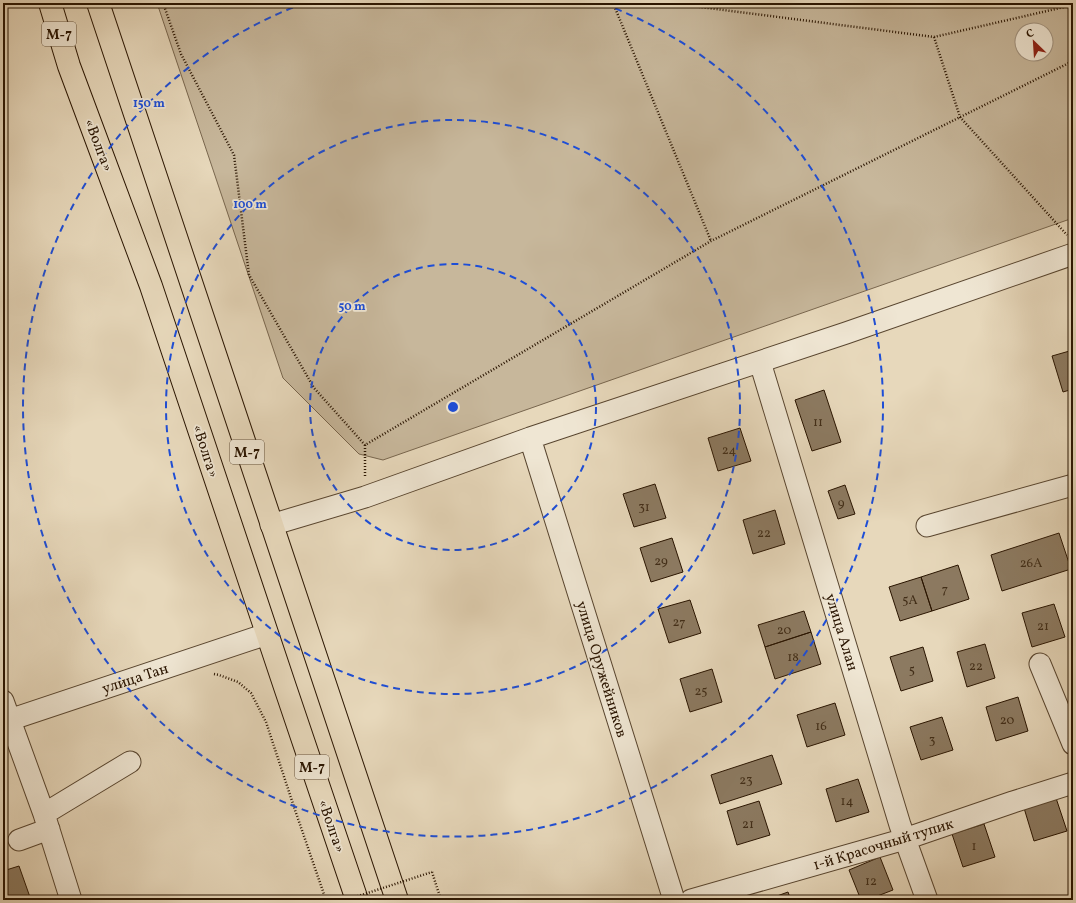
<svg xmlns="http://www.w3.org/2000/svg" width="1076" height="903" font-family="Vollkorn,serif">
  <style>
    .green { fill: #c7b79b; stroke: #78664e; fill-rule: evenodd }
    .building { fill: #8c7a61; stroke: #291400 }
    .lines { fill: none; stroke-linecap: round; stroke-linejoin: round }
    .minor-casing { stroke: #58452f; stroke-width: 23 }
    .highway-casing { stroke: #291400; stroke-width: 24 }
    .path { stroke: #291400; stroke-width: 2.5; stroke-dasharray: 1 2; stroke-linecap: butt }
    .minor { stroke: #efe6d3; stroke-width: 21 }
    .highway { stroke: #e7d8bb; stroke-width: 22 }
    .path-bridge { stroke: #291400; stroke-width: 2.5; stroke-dasharray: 1 2; stroke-linecap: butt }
    .ring { fill: none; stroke: #1d4ed8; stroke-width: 2; stroke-dasharray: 7 5 }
    .labels { text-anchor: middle; stroke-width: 3.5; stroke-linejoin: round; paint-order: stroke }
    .number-label { font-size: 13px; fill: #422e18 }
    .shield { fill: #efe6d3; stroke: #64533f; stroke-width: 1 }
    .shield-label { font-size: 14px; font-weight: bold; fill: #291400 }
    .street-label { font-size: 15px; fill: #291400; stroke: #efe6d3 }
    .centre { fill: #1d4ed8; stroke: #efe6d3; stroke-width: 2 }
    .ring-label { font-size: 12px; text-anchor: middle; font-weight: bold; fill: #1d4ed8; stroke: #efe6d3; stroke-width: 3.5; stroke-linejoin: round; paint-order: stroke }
  </style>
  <rect width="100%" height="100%" fill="#e7d8bb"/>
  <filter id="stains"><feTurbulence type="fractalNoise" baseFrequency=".005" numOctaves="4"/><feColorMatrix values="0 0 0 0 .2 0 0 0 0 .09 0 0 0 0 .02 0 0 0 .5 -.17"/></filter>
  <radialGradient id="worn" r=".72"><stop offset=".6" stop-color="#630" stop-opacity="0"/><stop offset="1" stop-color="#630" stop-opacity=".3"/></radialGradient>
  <path class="green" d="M157,3h916v215l-690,242 -24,-6 -76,-76zM1022,30h24v24h-24z"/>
  <path class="building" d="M1073,350v39l-10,3 -11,-36z
    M824,390l17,52 -29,9 -17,-51z
    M740,428l11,33 -33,10 -10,-33z
    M655,484l11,34 -32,9 -11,-33z
    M845,485l10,29 -17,5 -10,-28z
    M775,510l10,34 -32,10 -10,-34z
    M1059,533l12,36 -69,22 -11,-36z
    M672,538l11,34 -32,10 -11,-34z
    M958,565l11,34 -37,12 -11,-34z
    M921,577l11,34 -32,10 -11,-34z
    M690,600l11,33 -32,10 -11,-34z
    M1054,604l11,33 -33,10 -10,-34z
    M804,611l7,21 -46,15 -7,-22z
    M811,632l10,32 -46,15 -10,-32z
    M985,644l10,34 -28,9 -10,-35z
    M923,647l10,34 -32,10 -11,-34z
    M712,669l10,33 -32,10 -10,-33z
    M1018,697l10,34 -32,10 -10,-34z
    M835,703l10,32 -38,12 -10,-32z
    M942,717l11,33 -32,10 -11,-33z
    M772,755l10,29 -62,20 -9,-29z
    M858,779l11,33 -33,10 -10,-33z
    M1056,798l11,33 -33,10 -10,-33z
    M759,801l11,34 -33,10 -10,-34z
    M984,824l11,33 -32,10 -11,-33z
    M880,857l13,33 -26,10h-6l-12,-30z
    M19,866l12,34h-28v-29z
    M788,892l3,8h-25z"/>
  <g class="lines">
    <defs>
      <path id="minor" d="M760,362l140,463 27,75
        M530,438l144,462
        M271,525l94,-28 165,-59 316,-105 227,-79
        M927,526l146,-41
        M1040,664l33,80
        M3,701l41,113 27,86
        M3,722l264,-88
        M44,814l86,-52
        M19,840l30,-11
        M691,900l214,-61 108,-37 60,-19"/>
      <path id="highway" d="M50,3l19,63 82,220 134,401 72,213
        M98,3l299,897"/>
    </defs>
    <use href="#minor" class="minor-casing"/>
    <use href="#highway" class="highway-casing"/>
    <path class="path" d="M163,3l18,51 53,101 15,120 65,113 51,57
      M613,3l98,238
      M669,3l265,34 139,-32
      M934,37l26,80 107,118
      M365,476v-31l346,-204 362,-180
      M214,674l5,1 19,7 13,11 15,29 30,91 30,87
      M432,872l9,28"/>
    <use href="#minor" class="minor"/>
    <use href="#highway" class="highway"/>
    <path class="path-bridge" d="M346,900l86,-28"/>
  </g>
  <g class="ring">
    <circle cx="453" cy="407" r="143"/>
    <circle cx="453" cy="407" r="287"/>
    <path d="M604 4A430 430 0 1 1 302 4"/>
  </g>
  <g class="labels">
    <g class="number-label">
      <text x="818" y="426">11</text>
      <text x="729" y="454">24</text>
      <text x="841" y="507">9</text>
      <text x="644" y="511">31</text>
      <text x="764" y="537">22</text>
      <text x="661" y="565">29</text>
      <text x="1031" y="567">26А</text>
      <text x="945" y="593">7</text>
      <text x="910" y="604">5А</text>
      <text x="679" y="626">27</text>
      <text x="1043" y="630">21</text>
      <text x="784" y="634">20</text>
      <text x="793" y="661">18</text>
      <text x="976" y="670">22</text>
      <text x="912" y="674">5</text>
      <text x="701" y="695">25</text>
      <text x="1007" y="724">20</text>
      <text x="821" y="730">16</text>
      <text x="932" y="744">3</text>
      <text x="746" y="784">23</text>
      <text x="847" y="805">14</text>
      <text x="748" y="828">21</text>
      <text x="974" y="850">1</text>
      <text x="871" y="885">12</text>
    </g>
    <g class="shield">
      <rect x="42" y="22" width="34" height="24" rx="3"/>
      <rect x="230" y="440" width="34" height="24" rx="3"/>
      <rect x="295" y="755" width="34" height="24" rx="3"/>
    </g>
    <g class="shield-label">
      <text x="59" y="39">М-7</text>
      <text x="247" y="457">М-7</text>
      <text x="312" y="772">М-7</text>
    </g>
    <g class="street-label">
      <text transform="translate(99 145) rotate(69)" y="5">«Волга»</text>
      <text transform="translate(206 451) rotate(72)" y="5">«Волга»</text>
      <text transform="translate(842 632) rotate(73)" y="5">улица Алан</text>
      <text transform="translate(602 669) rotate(73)" y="5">улица Оружейников</text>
      <text transform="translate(135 678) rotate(-18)" y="5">улица Тан</text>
      <text transform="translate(332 826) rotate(71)" y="5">«Волга»</text>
      <text transform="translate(883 844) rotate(-17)" y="5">1-й Красочный тупик</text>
    </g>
  </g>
  <circle cx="453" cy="407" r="6" class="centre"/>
  <g class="ring-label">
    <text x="149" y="107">150 m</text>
    <text x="250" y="208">100 m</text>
    <text x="352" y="310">50 m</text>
  </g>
  <rect width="1076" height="903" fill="none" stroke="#e7d8bb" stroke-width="16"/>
  <rect x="4" y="4" width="1068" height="895" fill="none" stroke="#291400" stroke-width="2"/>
  <rect x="8" y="8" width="1060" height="887" fill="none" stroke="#291400"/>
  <g transform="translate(1034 42) rotate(335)"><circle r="19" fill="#efe6d3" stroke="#a0927f"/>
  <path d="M0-3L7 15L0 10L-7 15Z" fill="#8f2418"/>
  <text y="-6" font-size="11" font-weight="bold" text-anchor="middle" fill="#291400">С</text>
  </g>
  <rect width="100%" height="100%" filter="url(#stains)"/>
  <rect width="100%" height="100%" fill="url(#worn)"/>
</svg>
